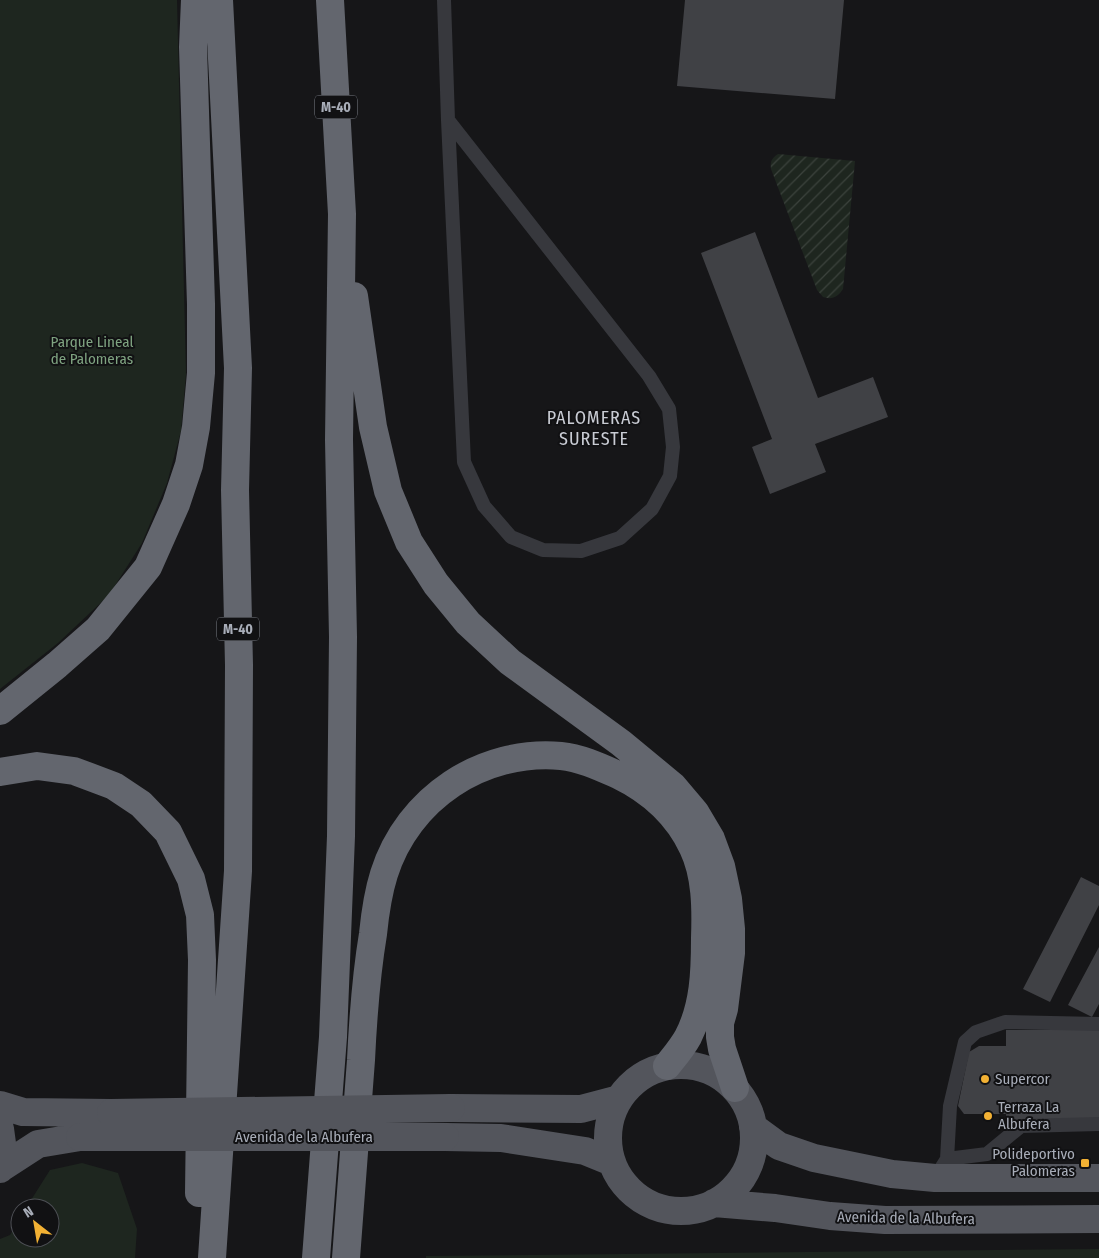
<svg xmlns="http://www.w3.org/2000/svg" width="1099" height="1258" font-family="'Fira Sans Condensed',sans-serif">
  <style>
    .green { fill: #1e261f }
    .garden { fill: url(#garden-furrows) }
    .building { fill: #404145 }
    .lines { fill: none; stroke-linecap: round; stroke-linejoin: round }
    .service { stroke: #37383d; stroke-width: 14 }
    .primary { stroke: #53555c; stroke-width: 28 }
    .motorway { stroke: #63666e; stroke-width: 28 }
    .primary-bridge { stroke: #53555c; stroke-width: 28 }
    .poi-dot { fill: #f2b134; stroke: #111113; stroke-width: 2 }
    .labels { text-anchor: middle; stroke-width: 4; stroke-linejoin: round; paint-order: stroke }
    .shield { fill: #111113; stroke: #7b7e86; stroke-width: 1 }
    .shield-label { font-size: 14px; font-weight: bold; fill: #a8adb8 }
    .park-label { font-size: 15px; fill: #7fa381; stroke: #111113 }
    .poi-label { font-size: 15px; fill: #a8adb8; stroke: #111113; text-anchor: start }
    .street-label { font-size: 15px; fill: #a8adb8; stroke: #111113 }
    .quarter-label { font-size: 18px; letter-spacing: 1px; fill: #c9ccd4; stroke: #111113 }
  </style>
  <defs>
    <pattern id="garden-furrows" width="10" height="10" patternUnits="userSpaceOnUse" patternTransform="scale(1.25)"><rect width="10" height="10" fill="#1e261f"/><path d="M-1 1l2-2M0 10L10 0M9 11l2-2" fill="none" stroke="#3c433d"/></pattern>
  </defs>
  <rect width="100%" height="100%" fill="#161618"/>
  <path class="green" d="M0,0h177l9,374 -5,57 -14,52 -25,60 -33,52 -51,48 -58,46z
    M82,1163l36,10 19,56 -2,29h-135v-19l10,-4 10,-16v19h30v-30h-24l24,-38z
    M1099,1249v9h-673v-2z"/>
  <path class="garden" d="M778,154l77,7 -12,128c-5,8 -11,11 -20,8l-6,-7 -46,-121c-1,-8 1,-11 7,-15z"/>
  <path class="building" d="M685,0h159l-9,99 -158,-13z
    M755,232l63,166 55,-21 15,40 -73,27 11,28 -56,22 -18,-47 20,-8 -71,-186z
    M1081,877l18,9v19l-49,97 -27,-13z
    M1099,947v57l-7,13 -24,-12z
    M1006,1030h93v91l-92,2 -1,-9h-42l-6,-8 11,-54 10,-6h27z"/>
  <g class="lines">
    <path class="service" d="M444,0l4,120 16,342 20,44 27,31 32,13 38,1 39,-13 32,-29 18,-33 3,-29 -4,-38 -20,-33 -201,-256
      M947,1159l40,-5 34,-28 78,-2
      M935,1178l12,-19 3,-53 15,-64 11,-10 29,-10 94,2"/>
    <path class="primary" d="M608 1138a73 73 0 1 1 146 0a73 73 0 1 1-146 0Z
      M0,1105l23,7 88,1
      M451,1108l130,1 38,-10
      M753,1127l26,19 35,12 78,16 43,4h164
      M0,1129l3,22 -3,18
      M445,1137l56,1 84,13 27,11
      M1,1168l37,-24 42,-7
      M714,1203l61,5 55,8 55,4 214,-1"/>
    <path class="motorway" d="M354,296l19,131 15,64 21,51 27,42 32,39 42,39 111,81 52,43 22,26 16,27 10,27 7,33 3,30v24l-7,56 -4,14v14l2,12 13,39
      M0,711l57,-46 41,-36 50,-62 28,-63 13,-39 7,-38 5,-54v-69l-8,-257 2,-47
      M0,772l37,-6 37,5 40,15 27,18 27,28 23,47 9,36 2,45 -3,233
      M212,1258l26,-387 1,-206 -4,-175 3,-122 -19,-368
      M316,1258l17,-221 8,-201 2,-199 -4,-197 3,-226 -12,-214
      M346,1258c5,-66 10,-132 15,-198 2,-42 5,-84 12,-126 2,-20 5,-41 11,-60 24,-76 98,-125 177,-118 20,2 39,11 57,19 33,16 60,41 75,73 13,27 13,61 12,90 0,34 -1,68 -17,99 -6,11 -14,20 -21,29"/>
    <path class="primary-bridge" d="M111,1113l340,-5
      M80,1137h365"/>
  </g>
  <g class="poi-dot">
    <circle cx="985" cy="1079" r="5"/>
    <circle cx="988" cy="1116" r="5"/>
    <rect x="1080" y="1158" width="10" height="10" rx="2.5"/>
  </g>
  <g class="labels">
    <g class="shield">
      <rect x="315" y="95.5" width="42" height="23" rx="4"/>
      <rect x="217" y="617.5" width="42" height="23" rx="4"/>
    </g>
    <g class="shield-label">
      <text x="336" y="112">M-40</text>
      <text x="238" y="634">M-40</text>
    </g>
    <g class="park-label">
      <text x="92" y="347">Parque Lineal<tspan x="92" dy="17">de Palomeras</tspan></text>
    </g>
    <g class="poi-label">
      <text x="995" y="1084">Supercor</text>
      <text x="998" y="1112">Terraza La<tspan x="998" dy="17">Albufera</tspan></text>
      <text x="1075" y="1159" text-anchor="end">Polideportivo<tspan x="1075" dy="17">Palomeras</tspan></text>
    </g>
    <g class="street-label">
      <text x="304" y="1142">Avenida de la Albufera</text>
      <text transform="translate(906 1218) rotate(1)" y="5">Avenida de la Albufera</text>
    </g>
    <g class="quarter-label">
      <text x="594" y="424">PALOMERAS<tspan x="594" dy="21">SURESTE</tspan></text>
    </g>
  </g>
  <g transform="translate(35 1223) rotate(329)"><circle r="24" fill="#111113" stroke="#4d4f55"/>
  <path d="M0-4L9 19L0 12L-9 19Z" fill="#f2b134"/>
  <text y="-8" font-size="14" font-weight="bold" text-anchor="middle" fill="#a8adb8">N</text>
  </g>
</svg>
